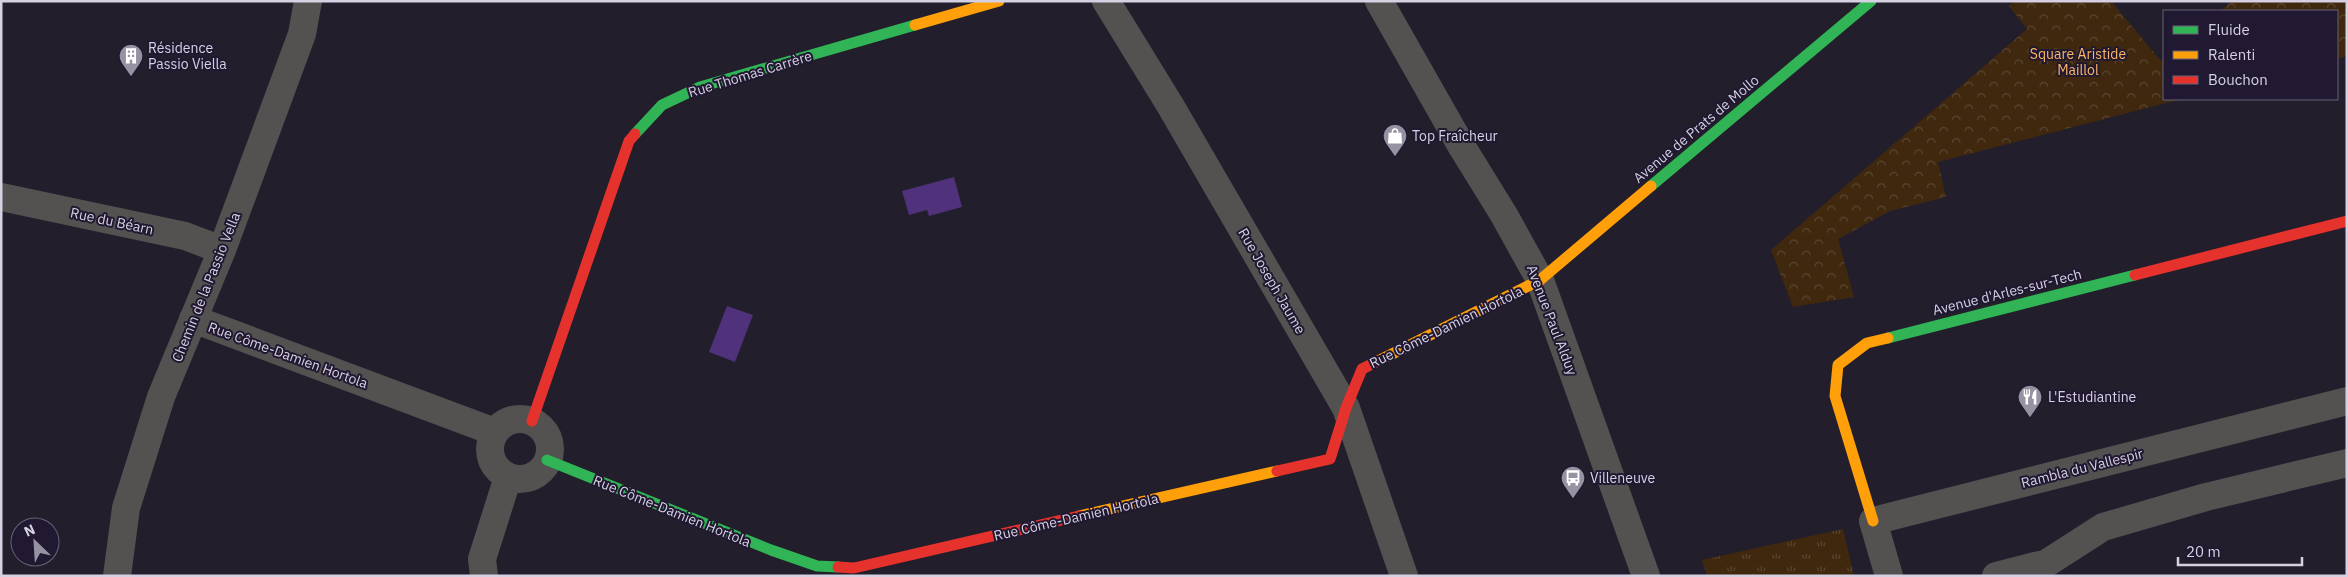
<svg xmlns="http://www.w3.org/2000/svg" width="2348" height="577" font-family="'IBM Plex Sans',sans-serif">
  <style>
    .grass { fill: url(#grass-tufts) }
    .park { fill: url(#park-crowns) }
    .water { fill: #4f327b }
    .lines { fill: none; stroke-linecap: round; stroke-linejoin: round }
    .street { stroke: #545151; stroke-width: 28 }
    .fast { stroke: #30b455; stroke-width: 11 }
    .slow { stroke: #ff9f0a; stroke-width: 11 }
    .jam { stroke: #e5322d; stroke-width: 11 }
    .labels { text-anchor: middle; stroke-width: 4; stroke-linejoin: round; paint-order: stroke }
    .poi-label { font-size: 14px; fill: #d6d1e2; stroke: #211831; text-anchor: start }
    .park-label { font-size: 14px; fill: #fbb565; stroke: #211831 }
    .street-label { font-size: 14px; fill: #d6d1e2; stroke: #211831 }
  </style>
  <defs>
    <pattern id="grass-tufts" width="24" height="20" patternUnits="userSpaceOnUse" patternTransform="scale(1.25)"><rect width="24" height="20" fill="#3f280e"/><path d="M3 7l-1-3M5 7V3M7 7l1-3M15 17l-1-3M17 17v-4M19 17l1-3" fill="none" stroke="#5a4631"/></pattern>
    <pattern id="park-crowns" width="20" height="18" patternUnits="userSpaceOnUse" patternTransform="scale(1.25)"><rect width="20" height="18" fill="#3f280e"/><path d="M2 6a3 3 0 1 1 6 0M12 15a3 3 0 1 1 6 0" fill="none" stroke="#5a4631"/></pattern>
  </defs>
  <rect width="100%" height="100%" fill="#221e2b"/>
  <path class="grass" d="M1843,529l11,47h-147l-5,-16z"/>
  <path class="park" d="M2015,1h96l50,60 3,-2v40h18l-244,63 8,35 -56,14 -52,28 16,58 -61,10 -22,-57 256,-221 -18,-23z
    M2232,1h115v55l-10,3v-48h-117z"/>
  <path class="water" d="M954,177l8,30 -33,9 -2,-6 -18,5 -7,-24z
    M727,306l26,9 -18,47 -26,-10z"/>
  <g class="lines">
    <path class="street" d="M1106,1l64,104 176,303 58,168
      M1379,1l83,146 42,68 36,65 106,296
      M1,197l184,39 37,14
      M193,319l302,113
      M490 449a30 30 0 1 1 60 0a30 30 0 1 1-60 0Z
      M117,576l9,-68 35,-111 61,-147 80,-216 6,-33
      M484,576l-2,-17 26,-82
      M1889,576l-16,-55 474,-120
      M1996,576l51,-13 56,-36 103,-30 141,-34"/>
    <path class="fast" d="M635,134l27,-29 38,-18 215,-62
      M1651,186l220,-185
      M1888,338l247,-63
      M547,460l224,90 46,16 21,1"/>
    <path class="slow" d="M915,25l84,-24
      M1378,361l162,-81 111,-94
      M1079,516l198,-45
      M1873,521l-38,-125 3,-31 29,-22 21,-5"/>
    <path class="jam" d="M2135,275l212,-54
      M532,421l97,-280 6,-7
      M1277,471l53,-12 16,-51 16,-39 16,-8
      M838,567l16,1 225,-52"/>
  </g>
  <defs>
    <symbol id="building-pin" viewBox="-11 -11 22 30"><path d="M0 17L-7.5 6A9.5 9.5 0 1 1 7.5 6Z" fill="#9792a2" stroke="#211831"/><path d="M-4-6H4V6H1V3H-1V6H-4ZM-2.5-4.3h1.7v1.8h-1.7ZM.8-4.3h1.7v1.8H.8ZM-2.5-1h1.7V.8h-1.7ZM.8-1h1.7V.8H.8Z" fill="#fff"/></symbol>
    <symbol id="shop-pin" viewBox="-11 -11 22 30"><path d="M0 17L-7.5 6A9.5 9.5 0 1 1 7.5 6Z" fill="#9792a2" stroke="#211831"/><path d="M-5-2.5h2.3a2.7 3.5 0 0 1 5.4 0H5L5.5 6h-11ZM-1.5-2.5h3a1.5 2.3 0 0 0-3 0Z" fill="#fff"/></symbol>
    <symbol id="restaurant-pin" viewBox="-11 -11 22 30"><path d="M0 17L-7.5 6A9.5 9.5 0 1 1 7.5 6Z" fill="#9792a2" stroke="#211831"/><path d="M-5-6h1v4h1v-4h1v4h1v-4h1v5L-1.5 .5V6h-2V.5L-5-1ZM5-6V6H3V1.5H1.5Q1.5-4 5-6Z" fill="#fff"/></symbol>
    <symbol id="bus-pin" viewBox="-11 -11 22 30"><path d="M0 17L-7.5 6A9.5 9.5 0 1 1 7.5 6Z" fill="#9792a2" stroke="#211831"/><path d="M-5-6H5V4H4V6H2V4H-2V6H-4V4H-5ZM-3.5-4V0h7V-4ZM-3.5 1.2v1.5H-2V1.2ZM2 1.2v1.5H3.5V1.2Z" fill="#fff"/></symbol>
  </defs>
  <g fill-rule="evenodd">
    <use href="#building-pin" x="117" y="42" width="28" height="38"/>
    <use href="#shop-pin" x="1381" y="122" width="28" height="38"/>
    <use href="#restaurant-pin" x="2016" y="383" width="28" height="38"/>
    <use href="#bus-pin" x="1559" y="464" width="28" height="38"/>
  </g>
  <g class="labels">
    <g class="poi-label">
      <text x="148" y="53">Résidence<tspan x="148" dy="16">Passio Viella</tspan></text>
      <text x="1412" y="141">Top Fraîcheur</text>
      <text x="2048" y="402">L'Estudiantine</text>
      <text x="1590" y="483">Villeneuve</text>
    </g>
    <g class="park-label">
      <text x="2078" y="59">Square Aristide<tspan x="2078" dy="16">Maillol</tspan></text>
    </g>
    <g class="street-label">
      <text transform="translate(750 74) rotate(-17)" y="5">Rue Thomas Carrère</text>
      <text transform="translate(1696 129) rotate(-40)" y="5">Avenue de Prats de Mollo</text>
      <text transform="translate(112 221) rotate(12)" y="5">Rue du Béarn</text>
      <text transform="translate(1272 281) rotate(60)" y="5">Rue Joseph Jaume</text>
      <text transform="translate(206 287) rotate(-68)" y="5">Chemin de la Passio Vella</text>
      <text transform="translate(2007 292) rotate(-14)" y="5">Avenue d'Arles-sur-Tech</text>
      <text transform="translate(1552 320) rotate(69)" y="5">Avenue Paul Alduy</text>
      <text transform="translate(1446 327) rotate(-26)" y="5">Rue Côme-Damien Hortola</text>
      <text transform="translate(288 355) rotate(20)" y="5">Rue Côme-Damien Hortola</text>
      <text transform="translate(2082 468) rotate(-14)" y="5">Rambla du Vallespir</text>
      <text transform="translate(672 511) rotate(22)" y="5">Rue Côme-Damien Hortola</text>
      <text transform="translate(1076 517) rotate(-13)" y="5">Rue Côme-Damien Hortola</text>
    </g>
  </g>
  <rect width="2348" height="577" fill="none" stroke="#d6d1e2" stroke-width="5"/>
  <rect x="2163" y="10" width="175" height="90" fill="#211831" stroke="#696278"/>
  <rect x="2173" y="26" width="25" height="8" fill="#30b455" stroke="#696278"/>
  <text x="2208" y="35" font-size="15" fill="#d6d1e2">Fluide</text>
  <rect x="2173" y="51" width="25" height="8" fill="#ff9f0a" stroke="#696278"/>
  <text x="2208" y="60" font-size="15" fill="#d6d1e2">Ralenti</text>
  <rect x="2173" y="76" width="25" height="8" fill="#e5322d" stroke="#696278"/>
  <text x="2208" y="85" font-size="15" fill="#d6d1e2">Bouchon</text>
  <g transform="translate(35 542) rotate(335)"><circle r="24" fill="#211831" stroke="#696278"/>
  <path d="M0-4L9 19L0 12L-9 19Z" fill="#9792a2"/>
  <text y="-8" font-size="14" font-weight="bold" text-anchor="middle" fill="#d6d1e2">N</text>
  </g>
  <path d="M2178 557v8h124v-8" fill="none" stroke="#d6d1e2" stroke-width="2.5"/>
  <text x="2186" y="557" font-size="15" fill="#d6d1e2" stroke="#211831" stroke-width="4" paint-order="stroke">20 m</text>
</svg>
